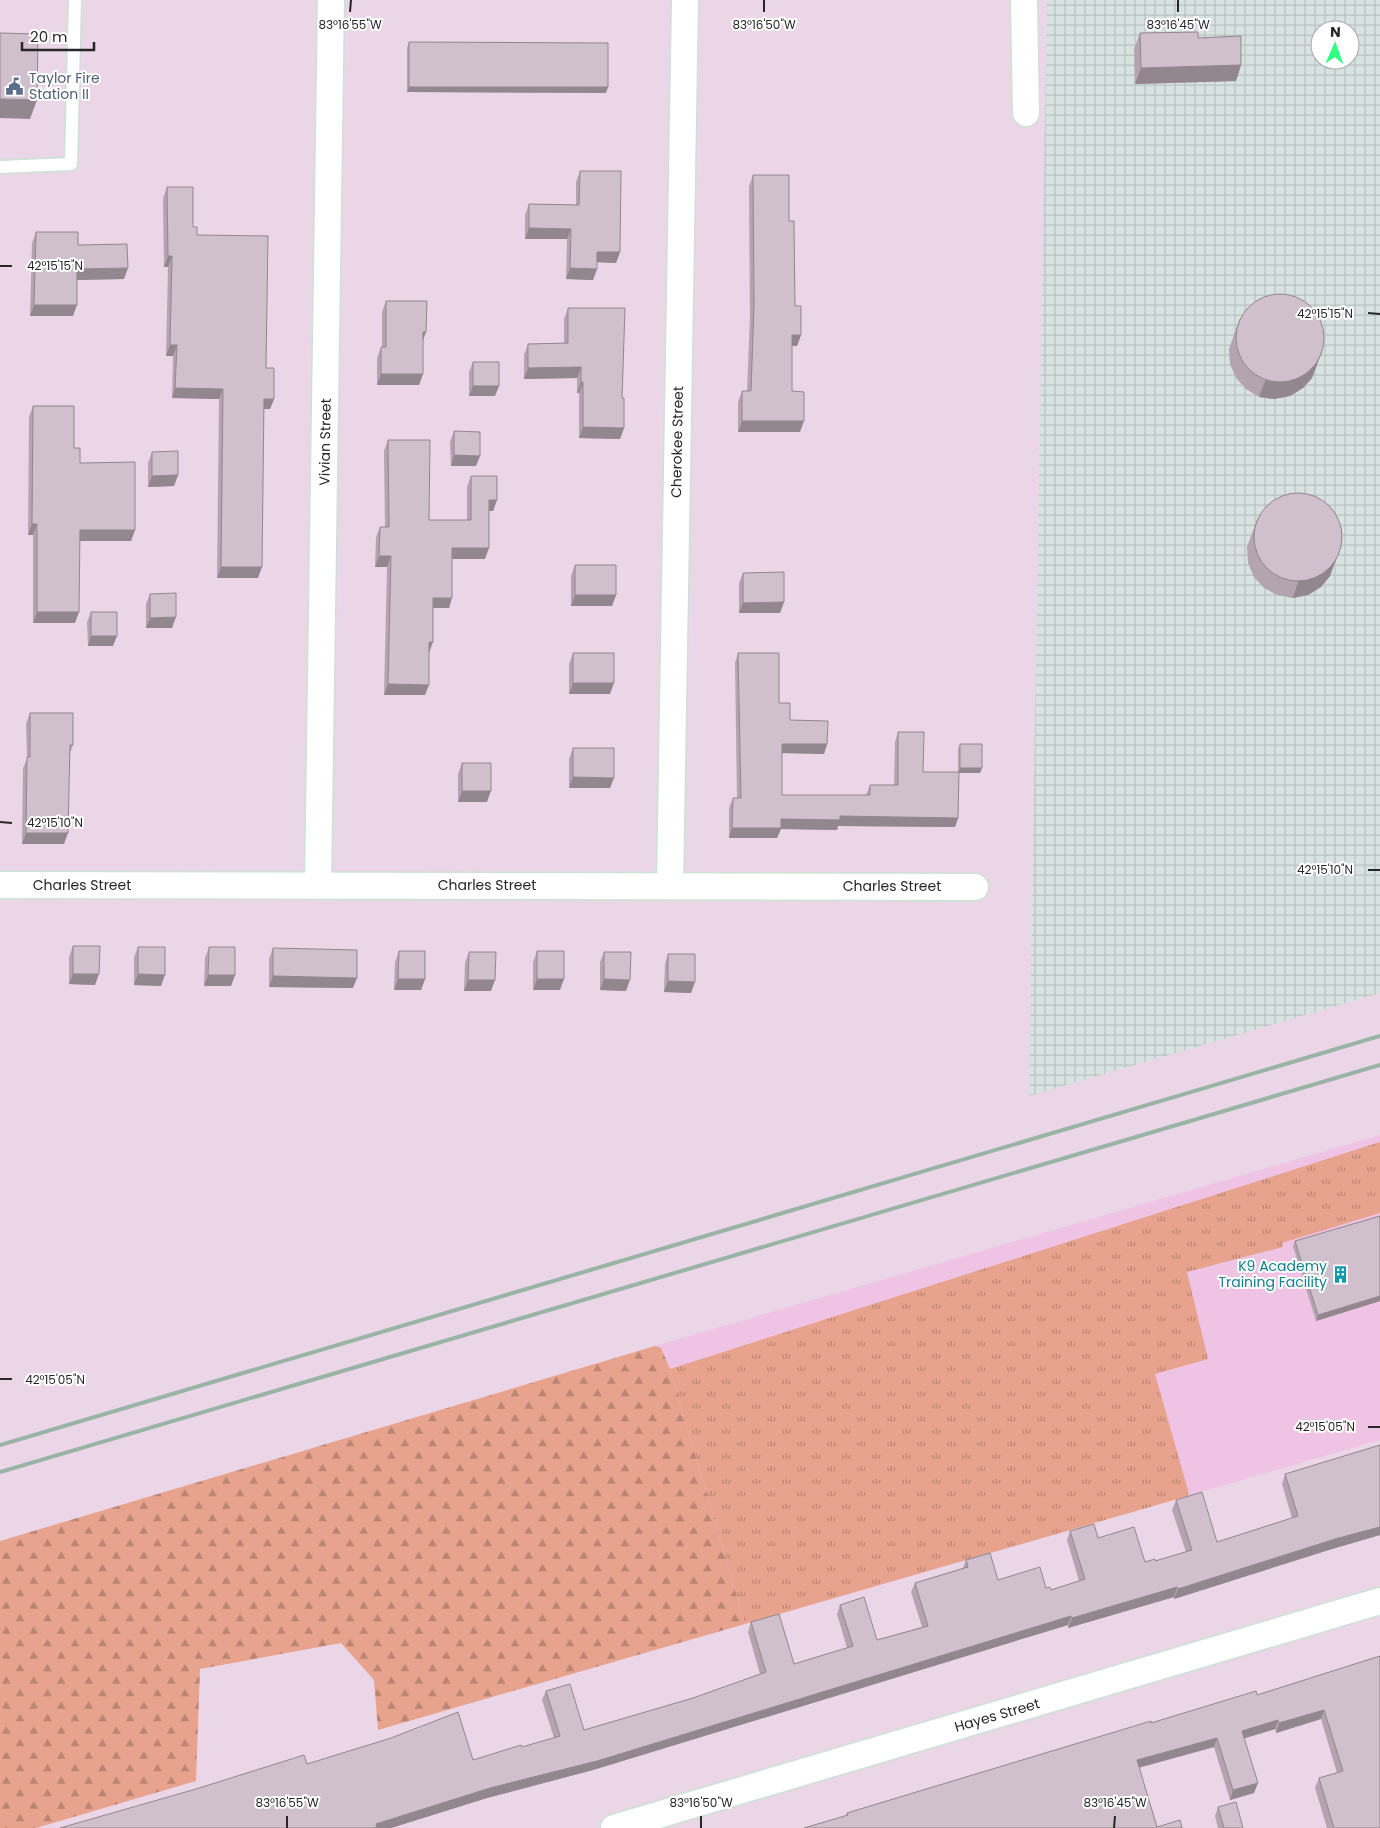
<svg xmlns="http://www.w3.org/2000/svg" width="1380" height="1828" font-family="Poppins,sans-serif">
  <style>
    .industrial { fill: url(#industrial-grid); fill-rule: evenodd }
    .education { fill: #efc3e4 }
    .grass { fill: url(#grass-tufts) }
    .forest { fill: url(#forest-firs) }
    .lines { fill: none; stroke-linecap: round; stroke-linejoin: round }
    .service-casing { stroke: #cce2d4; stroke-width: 15 }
    .minor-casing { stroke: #cce2d4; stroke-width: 29 }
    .service { stroke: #fff; stroke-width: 12 }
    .minor { stroke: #fff; stroke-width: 26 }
    .rail { stroke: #99b3a5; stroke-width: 4 }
    .wall { fill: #b3a4af }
    .shaded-wall { fill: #92868f }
    .building { fill: #d0bfcc; stroke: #92868f }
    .ticks { fill: none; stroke: #272727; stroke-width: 2 }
    .labels { text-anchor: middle; stroke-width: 4; stroke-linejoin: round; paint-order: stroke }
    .service-label { font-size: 14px; fill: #4e5e75; stroke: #fff; text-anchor: start }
    .street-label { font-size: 14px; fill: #272727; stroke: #fff }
    .culture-label { font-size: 14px; fill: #0d838f; stroke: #fff; text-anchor: end }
    .ticks-label { font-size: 12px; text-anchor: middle; fill: #272727; stroke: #fff; stroke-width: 4; stroke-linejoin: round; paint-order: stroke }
  </style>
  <defs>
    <pattern id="industrial-grid" width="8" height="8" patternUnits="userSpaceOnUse" patternTransform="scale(1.25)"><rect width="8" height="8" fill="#d8e2e1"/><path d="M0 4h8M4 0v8" fill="none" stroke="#b9c2c1"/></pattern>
    <pattern id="grass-tufts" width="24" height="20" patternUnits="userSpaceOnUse" patternTransform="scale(1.25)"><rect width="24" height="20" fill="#e7a38d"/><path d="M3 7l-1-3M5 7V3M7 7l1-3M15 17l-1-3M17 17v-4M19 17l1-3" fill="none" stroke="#bb8573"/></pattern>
    <pattern id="forest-firs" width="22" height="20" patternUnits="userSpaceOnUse" patternTransform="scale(1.25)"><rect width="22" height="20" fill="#e7a38d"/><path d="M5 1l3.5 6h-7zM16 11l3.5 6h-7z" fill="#bb8573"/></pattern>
  </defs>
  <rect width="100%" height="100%" fill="#ebd6e8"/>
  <path class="industrial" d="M1047,0h333v993l-351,103zM1320,30h30v30h-30z"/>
  <path class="education" d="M1380,1135v305l-635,184 -90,-278z"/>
  <path class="grass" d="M1380,1142v71l-98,30 1,4 -96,25 21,87 -53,15 33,116v6l-443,128 -75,-255z"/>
  <path class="forest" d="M655,1346l6,2 9,21 75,255 -367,106 -4,-50 -33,-37 -141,26 -4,112 -160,47h-36v-287z"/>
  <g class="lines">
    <defs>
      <path id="service" d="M0,167l71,-3 4,-164"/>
      <path id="minor" d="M1024,0l2,113
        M0,885l975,2
        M318,885l13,-885
        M670,885l15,-885
        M614,1828l766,-227"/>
    </defs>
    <use href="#service" class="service-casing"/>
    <use href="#minor" class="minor-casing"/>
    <use href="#service" class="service"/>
    <use href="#minor" class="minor"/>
    <path class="rail" d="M0,1445l1380,-409
      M0,1472l1380,-407"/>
  </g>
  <path class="wall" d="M1140,33l58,5 43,27 -5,16 -101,3 -1,-35z
    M409,42l197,51 -199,-1v-44z
    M580,171l40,81 -4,11 -19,-1v7l-4,11 -27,-1 1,-40h-42v-24l4,-11 47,1v-23z
    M753,175l36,46 6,85 6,29 -4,11h-5v45l8,41h-62v-30l4,-11h5l3,-75 -1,-130z
    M167,187l26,40 73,141 8,31 -4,10h-6l-6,169h-41l2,-179 -47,-1 1,-42h-7l2,-89h-4l-1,-69z
    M36,232l42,13 46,34 -47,1 -4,36h-43l2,-73z
    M386,301l37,41v32l-4,11h-42v-27l4,-11h1v-35z
    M568,308l54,90 2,30 -4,11 -41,-1v-45h-2v-15l-53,1v-24l4,-11 36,-1v-24z
    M1240,318l77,47 -5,13 -9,10 -13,8 -16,3 -15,-2 -13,-8 -10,-11 -6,-14 -1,-15z
    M473,362l22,34h-26v-24z
    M33,406l41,42 6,15 55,67 -4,11h-52l-4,82h-42v-88h-5l1,-118z
    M454,431l22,35h-25l-1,-24z
    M388,440l41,80h38v-33l4,-11 26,24 -4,11h-4l-4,48h-33l-3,49h-16l-8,87h-41l3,-128h-12l1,-30 4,-10h5l-1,-76z
    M152,452l26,23 -4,11 -26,1v-24z
    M1258,517l72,59 -9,11 -13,8 -15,3 -16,-3 -13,-7 -10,-11 -6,-14 -1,-16z
    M575,565l41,30 -4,11h-41v-30z
    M743,573l41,29 -4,11h-41v-30z
    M150,594l22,34h-26v-24z
    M91,612l22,34h-25l-1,-24z
    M573,653l37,41h-41v-30z
    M738,653l41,50 11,17 37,24 -3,10 -42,-1v42h84l4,-10h24l1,-43 3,-10 25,40h35v-23l2,-5 22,24 -2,5h-21l-1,45 -3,9 -117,-1 -1,4 -56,-1 -4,9h-48v-30l4,-10h4l-2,-135z
    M30,713l43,32 -3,8 -6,91h-42l1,-76 4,-9 -1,-35z
    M573,748l37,40h-41v-29z
    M462,763l25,39h-29v-28z
    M73,946l22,39 -26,-1v-27z
    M138,947l23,39 -27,-1v-28z
    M209,947l26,28 -4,11h-27l1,-28z
    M273,948l80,40 -84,-1v-28z
    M399,951l26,28 -4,11h-27l1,-28z
    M537,951l23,39h-27v-28z
    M469,952l22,39h-27l1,-28z
    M604,952l22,39 -26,-1v-28z
    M668,954l23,39 -27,-1 1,-28z
    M1380,1216v85l-64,20 -23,-75 2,-5z
    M1380,1445v90l-48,14 -158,50v-2l-106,31v-3l-475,145 -106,28 -96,30h-331l247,-64 166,-4 49,-13 32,-9 -12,-38 4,-9 38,39 109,-32 67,-24 -12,-42 3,-10 43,42 53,-16 -10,-34 3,-9 37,35 45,-13 -11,-35 4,-9 48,-15 3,-8 32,20 48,8 5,2 28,-9 -12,-41 3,-9 28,7 47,24 10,-1 31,-9 -14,-42 4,-10 41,42 75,-24 -10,-34 3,-10z
    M1380,1656v172h-53l-12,-40 4,-10 18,-5 -16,-54 -45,14 -1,-4 -31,9 10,55 -24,7 -16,-53 -75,21 18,59 25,1 -336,-13 1,-2 304,-90 106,-28z
    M1218,1807l25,21h-25l-3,-12z"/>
  <path class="shaded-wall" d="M1241,65l-5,16 -101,3 6,-16z
    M409,87h199l-2,6 -199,-1z
    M0,99l37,1 -7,19 -30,-1z
    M529,228l42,1 -4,10h-42z
    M597,252h23l-4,11 -23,-1z
    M168,256h4l-4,11h-4z
    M128,268l-4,11 -51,1 4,-11z
    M570,268l27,1 -4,11 -27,-1z
    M34,305h43l-4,11h-43z
    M423,332h3l-4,11z
    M792,335h9l-4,11h-9z
    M170,345h7l-4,11h-7z
    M1323,349l-11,29 -9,10 -13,8 -16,3 -15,-2 6,-16z
    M581,367l-4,11 -53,1 4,-11z
    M381,374h42l-4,11h-42z
    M581,382h2l-4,11h-2z
    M473,386h26l-4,10h-26z
    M175,388l48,1 -4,10 -47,-1z
    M264,399h10l-4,10h-10z
    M742,421h62l-4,11h-62z
    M583,427l41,1 -4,11 -41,-1z
    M454,455l26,1 -4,10h-25z
    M178,475l-4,11 -26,1 4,-11z
    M489,500h8l-4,11h-8z
    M32,524h5l-4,11h-5z
    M80,530h55l-4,11h-55z
    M1341,547l-11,29 -9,11 -13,8 -15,3 5,-16z
    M452,548h37l-4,11h-37z
    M379,556h12l-4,11h-12z
    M221,567h41l-4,11h-41z
    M575,595h41l-4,11h-41z
    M433,598h19l-3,10h-20z
    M784,602l-4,11h-41l4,-10z
    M37,612h42l-4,11h-42z
    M176,617l-4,11h-26l4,-10z
    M91,636h26l-4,10h-25z
    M429,642h4l-4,11h-4z
    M573,683h41l-4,11h-41z
    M388,684l41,1 -4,10h-41z
    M782,744h45l-3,10 -45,-1z
    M960,768h22l-2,5h-22z
    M573,777l41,1 -4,10h-41z
    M462,791h29l-4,11h-29z
    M840,816l118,2 -3,9 -117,-1 -1,4 -56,-1 -4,9h-48l3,-10 49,-9z
    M26,833h42l-4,11h-42z
    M73,974h26l-4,11 -26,-1z
    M138,974l27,1 -4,11 -27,-1z
    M208,975h27l-4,11h-27z
    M273,976l84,2 -4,10 -84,-1z
    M398,979h27l-4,11h-27z
    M537,979h27l-4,11h-27z
    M604,979l26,1 -4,11 -26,-1z
    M468,980h27l-4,11h-27z
    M668,981l27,1 -4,11 -27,-1z
    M1380,1296v5l-64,20 2,-6z
    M1380,1527v8l-48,14 -158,50 4,-10 157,-50z
    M1177,1587l-3,10 -106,31 4,-10z
    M1071,1616l-3,9 -475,145 -106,28 -96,30h-18l3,-4 114,-36z
    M1324,1710l-3,9 -45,14 3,-10z
    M1278,1720l-3,9 -36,11 3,-9z
    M1217,1738l-3,9 -81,22 4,-9z
    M1258,1783l-4,10 -24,7 3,-10z"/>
  <path class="building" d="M1198,32v6l43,-2v29l-100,3 -1,-35z
    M0,33l38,1 -1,66 -37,-1z
    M409,42l199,1v44h-199z
    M580,171h41l-1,81h-23v17l-27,-1 1,-39 -42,-1v-24l50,1z
    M753,175h36v46h5l1,85h6v29h-9v56l12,1v29h-62v-30h9l3,-85z
    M167,187h26v40h4v8l71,1 -2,132h8v31h-10l-2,168h-41l2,-178 -48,-1 2,-43h-7l2,-89h-4z
    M36,232h42v13l49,-1 1,24 -51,1v36h-43z
    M1236 338a44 44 0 1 1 88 0a44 44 0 1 1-88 0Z
    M386,301h41l-1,31h-3v42h-42v-27h5z
    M568,308h57l-3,90h2v30l-41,-1v-45h-2v-15l-53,1v-24l40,-1z
    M473,362h26v24h-26z
    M33,406h41v42h6v15l55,-1v68h-55l-1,82h-42v-88h-5z
    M454,431l26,1v24l-26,-1z
    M388,440h42l-1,80h42v-44h26v24h-8v48h-37v50h-19v44h-4v43l-41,-1 3,-128h-12l1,-29h9z
    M178,451v24l-26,1v-24z
    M1254 537a44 44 0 1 1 88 0a44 44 0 1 1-88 0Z
    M575,565h41v30h-41z
    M784,572v30l-41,1v-30z
    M176,593v24l-26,1v-24z
    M91,612h26v24h-26z
    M573,653h41v30h-41z
    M738,653h41v50h11v17l38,1 -1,23h-45v51h88v-10h28v-53h26l-1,40h36l-1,46 -118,-2v4l-59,-1v9h-49l1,-30h8z
    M30,713h43v32h-3l-2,88h-42l1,-76h3z
    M960,744h22v24h-22z
    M573,748h41v30l-41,-1z
    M462,763h29v28h-29z
    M73,946h27l-1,28h-26z
    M138,947h27v28l-27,-1z
    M209,947h26v28h-27z
    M273,948l84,2v28l-84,-2z
    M399,951h26v28h-27z
    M537,951h27v28h-27z
    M469,952h27l-1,28h-27z
    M604,952h27l-1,28 -26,-1z
    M668,954h27v28l-27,-1z
    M1380,1216v80l-62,19 -23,-74z
    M1380,1445v82l-45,12 -157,50 -1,-2 -105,31 -1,-2 -474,145 -107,27 -114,36 1,3 -4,1h-313l136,-39 108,-34 3,9 84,-26 67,-26 15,48 48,-15 1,2 38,-11 -14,-45 24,-7 14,46 109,-32 73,-26 -15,-50 28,-8 15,50 59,-18 -13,-41 24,-8 13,43 51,-14 -13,-43 53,-16 -2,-7 24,-7 8,27 42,-13 6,21 4,-1 1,3 34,-11 -15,-48 24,-7 4,14 36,-11 11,35 10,-3v2l37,-11 -16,-50 26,-8 15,50 81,-26 -13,-42z
    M1380,1656v172h-46l-15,-50 24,-7 -19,-61 -45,13 -1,-3 -36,11 16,52 -25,7 -16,-52 -80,22 20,67 23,-7 2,8h-378l44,-13 -1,-2 304,-92v2l105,-32 1,4z
    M1236,1802l7,26h-19l-6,-21z"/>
  <path class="ticks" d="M350,12l1,-12M764,12v-12M1178,12v-12M0,266h12M1368,313l12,1M0,822l12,1M1368,870h12M0,1379h12M1368,1427h12M287,1828v-12M701,1828v-12M1114,1828l1,-12"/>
  <defs>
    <symbol id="civic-bare" viewBox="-9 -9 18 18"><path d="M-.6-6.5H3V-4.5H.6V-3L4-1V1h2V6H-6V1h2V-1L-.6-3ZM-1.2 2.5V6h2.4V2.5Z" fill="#5c6f8a" stroke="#fff" stroke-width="2.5" paint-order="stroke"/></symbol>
    <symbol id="building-bare" viewBox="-9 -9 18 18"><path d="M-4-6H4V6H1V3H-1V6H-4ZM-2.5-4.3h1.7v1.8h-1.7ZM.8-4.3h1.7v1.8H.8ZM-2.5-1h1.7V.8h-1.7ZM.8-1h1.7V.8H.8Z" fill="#0f9aa8" stroke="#fff" stroke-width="2.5" paint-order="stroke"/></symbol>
  </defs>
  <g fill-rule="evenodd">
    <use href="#civic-bare" x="2" y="74" width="25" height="25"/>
    <use href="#building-bare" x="1328" y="1262" width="25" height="25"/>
  </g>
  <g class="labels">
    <g class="service-label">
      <text x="29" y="83">Taylor Fire<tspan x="29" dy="16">Station II</tspan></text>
    </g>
    <g class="street-label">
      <text transform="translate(325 442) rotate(-89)" y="5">Vivian Street</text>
      <text transform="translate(677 442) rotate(-89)" y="5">Cherokee Street</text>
      <text x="82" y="890">Charles Street</text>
      <text x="487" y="890">Charles Street</text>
      <text x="892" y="891">Charles Street</text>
      <text transform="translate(997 1715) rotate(-16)" y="5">Hayes Street</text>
    </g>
    <g class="culture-label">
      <text x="1327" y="1271">K9 Academy<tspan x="1327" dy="16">Training Facility</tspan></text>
    </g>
  </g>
  <g class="ticks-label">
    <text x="350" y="29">83°16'55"W</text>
    <text x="764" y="29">83°16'50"W</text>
    <text x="1178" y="29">83°16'45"W</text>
    <text x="55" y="270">42°15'15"N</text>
    <text x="1325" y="318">42°15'15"N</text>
    <text x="55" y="827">42°15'10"N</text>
    <text x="1325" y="874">42°15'10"N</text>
    <text x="55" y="1384">42°15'05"N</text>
    <text x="1325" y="1431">42°15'05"N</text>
    <text x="287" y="1807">83°16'55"W</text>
    <text x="701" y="1807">83°16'50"W</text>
    <text x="1115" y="1807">83°16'45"W</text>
  </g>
  <g transform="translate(1335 45) rotate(2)"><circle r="24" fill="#ffffff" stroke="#a9a9a9"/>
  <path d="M0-4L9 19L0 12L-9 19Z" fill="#2fff82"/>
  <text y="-8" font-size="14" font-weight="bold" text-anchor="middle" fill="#272727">N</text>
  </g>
  <path d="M22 42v8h72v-8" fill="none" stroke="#272727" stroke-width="2.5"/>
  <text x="30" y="42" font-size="15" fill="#272727" stroke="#ffffff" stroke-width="4" paint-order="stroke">20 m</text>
</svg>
